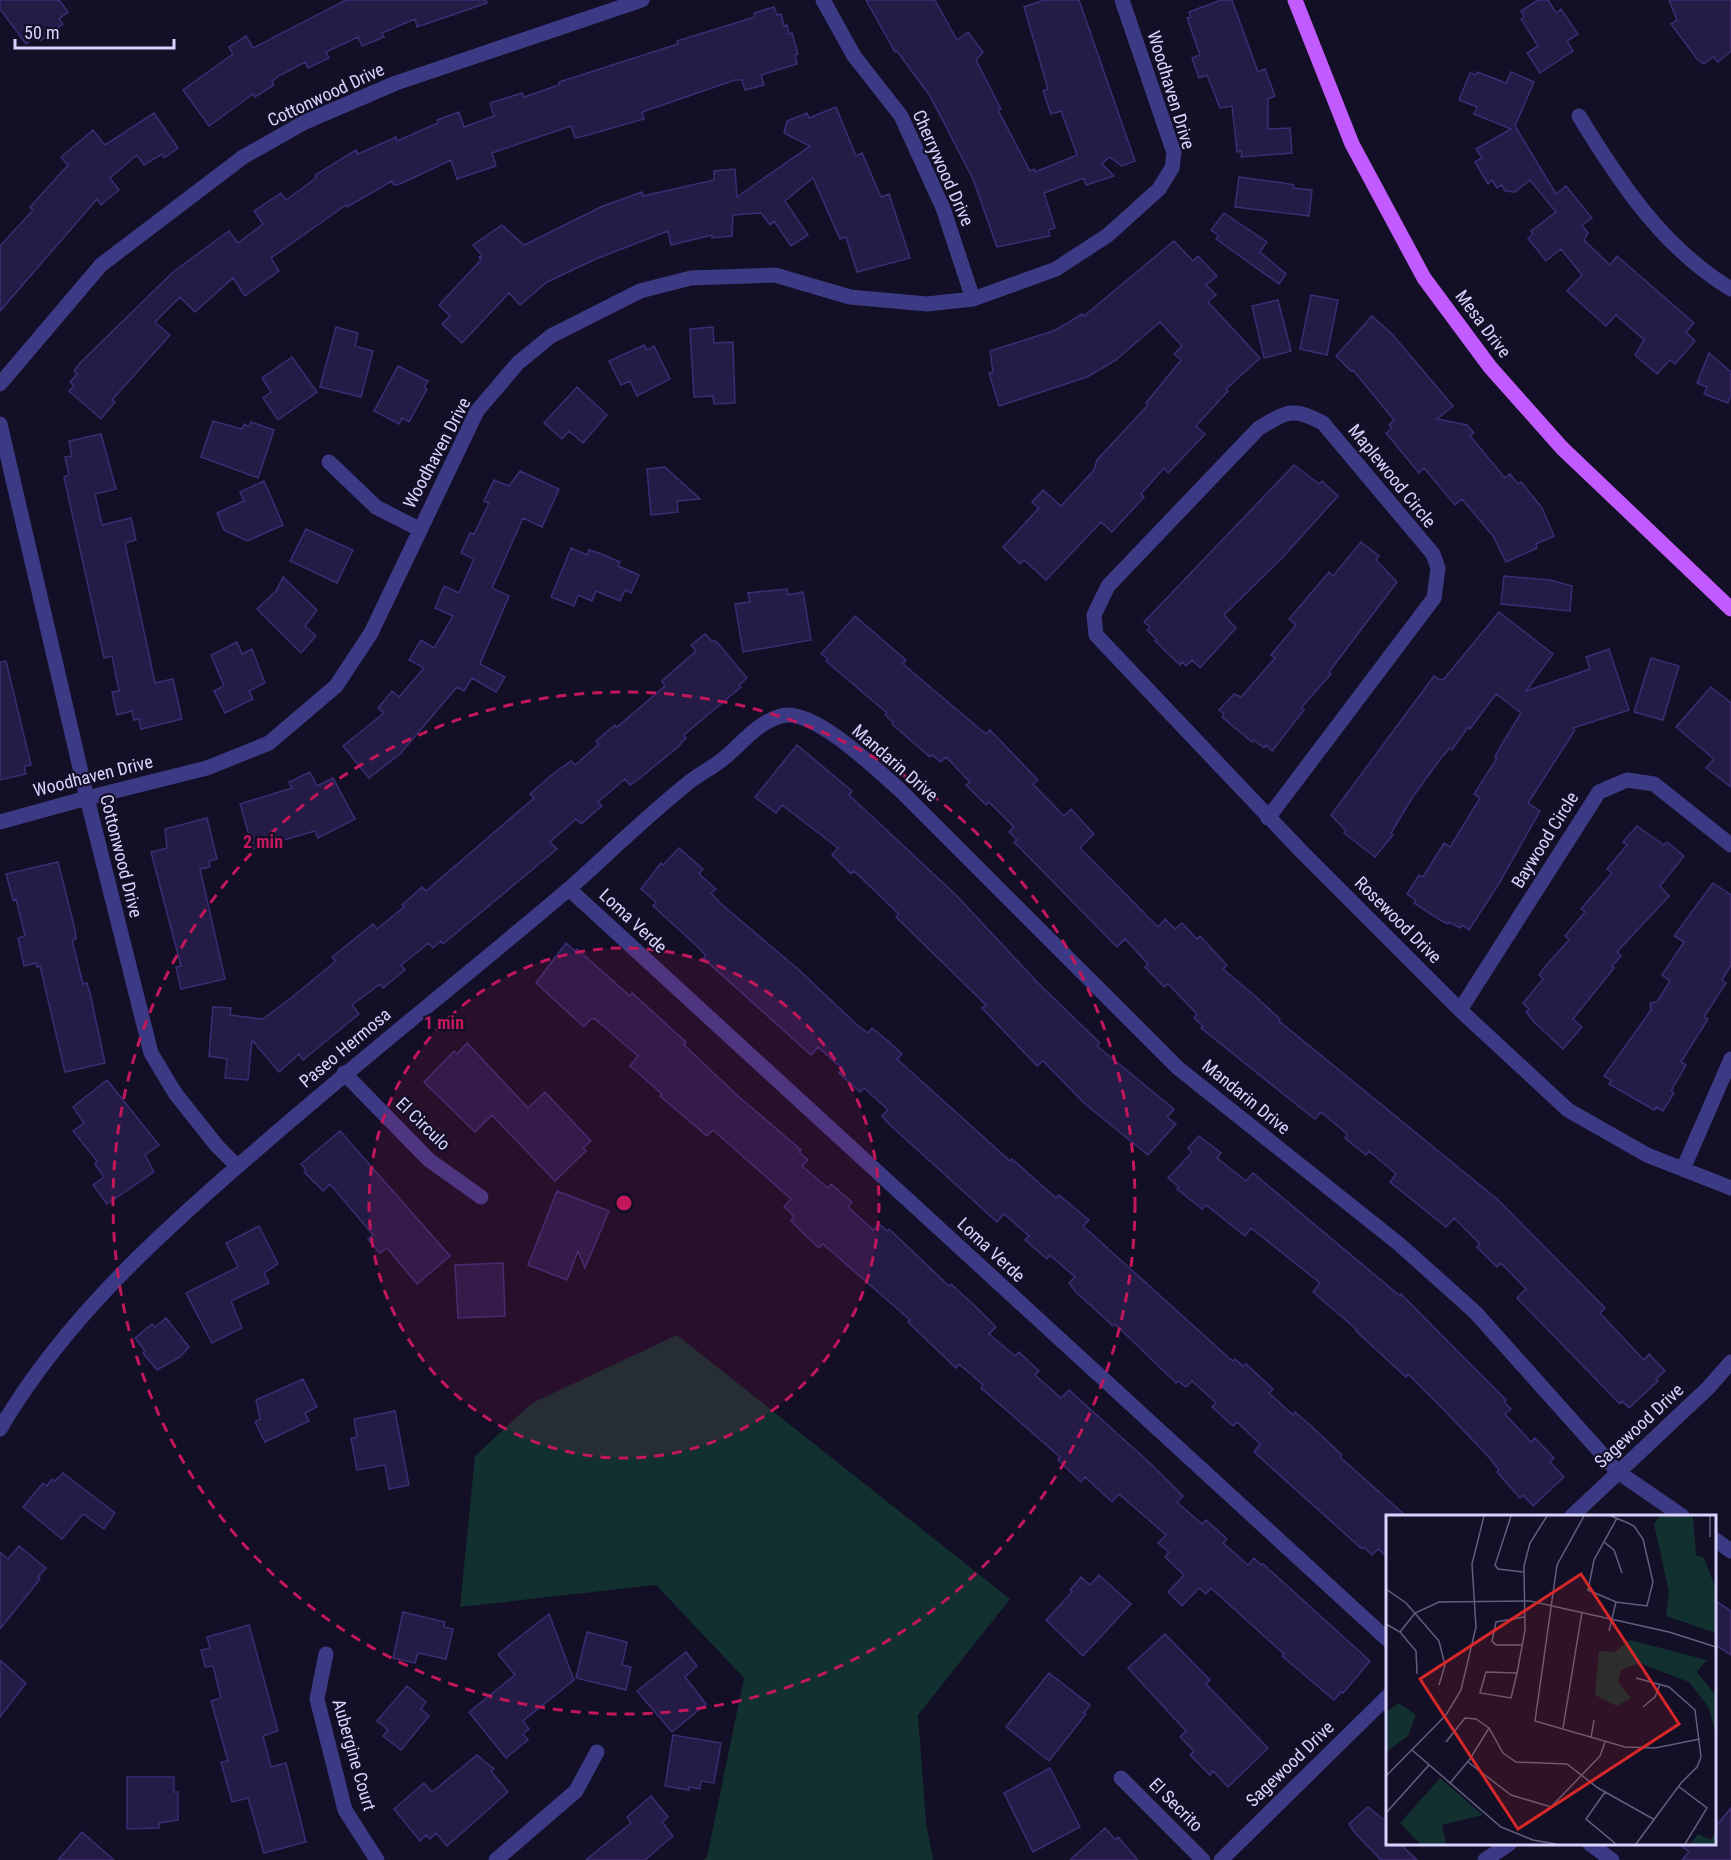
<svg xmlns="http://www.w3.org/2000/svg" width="1731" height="1860" font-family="'Roboto Condensed',sans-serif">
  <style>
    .green { fill: #12302f }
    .building { fill: #241b47; stroke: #3b2d73; stroke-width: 1.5 }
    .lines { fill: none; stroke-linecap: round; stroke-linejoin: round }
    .minor { stroke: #3d3a85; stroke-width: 15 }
    .major { stroke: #c25bff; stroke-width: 15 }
    .ring { fill: none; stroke: #c2185b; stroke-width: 3; stroke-dasharray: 10 8 }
    .labels { text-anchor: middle; stroke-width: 4.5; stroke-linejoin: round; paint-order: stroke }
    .street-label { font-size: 18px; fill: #d9d4ff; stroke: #130f26 }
    .inset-road { fill: none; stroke: #625e7d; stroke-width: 1.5 }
    .view { fill: #d62828; fill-opacity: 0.15; stroke: #d62828; stroke-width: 3 }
    .inset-edge { fill: none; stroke: #d9d4ff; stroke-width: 3 }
    .centre { fill: #c2185b; stroke: #130f26; stroke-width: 3 }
    .ring-label { font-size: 18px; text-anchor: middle; font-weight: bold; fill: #c2185b; stroke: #130f26; stroke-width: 4.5; stroke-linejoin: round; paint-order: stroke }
  </style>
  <rect width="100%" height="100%" fill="#130f26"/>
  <path class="green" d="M677,1335l333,264 -92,116 8,107 7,38h-230l4,-3 37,-179 -88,-93 -196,22 15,-151 57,-53z"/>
  <path class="building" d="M0,0h59l9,12 -9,7 4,5 -23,17 -4,-5 -10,8 -26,-35z
    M346,0h140l1,3 -70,24 -2,-8 -33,14 2,4 -22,9 -4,-9 -32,15 3,6 -21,10 -3,-6 -28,15 -5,5 2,3 -19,12 -2,-3 -44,32 -26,-36 50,-36 -4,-7 17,-11 7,12z
    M866,0h69l22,40 11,-8 15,20 -7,8 25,49 -3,1 32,61 4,-2 1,3 42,-17 -16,-44 -10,3 -8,-23 5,-2 -24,-82 20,-7h35l56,161 -13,5 -13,-9 -7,7 12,12 -28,9 -2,-7 -40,15 11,35 -7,2 2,6 -53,11 -24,-68 -43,-83 -33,-45 -2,1z
    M1221,0h11l26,72 7,-3 10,27 -7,3v30l22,-1 2,25 -51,4 1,-6 -5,1 -5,-46 -12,2 -13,-33 -8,3 -7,-20 8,-3 -13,-37 4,-1 -2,-5z
    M1538,0h10l8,13 5,-4 17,25 -11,7 6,10 -33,22 -13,-20 11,-7 -17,-27 3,-2 -3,-6z
    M1669,0h62v51l-13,11 -5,-5 -9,7 -7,-5 -26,-35 6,-4z
    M774,7l3,8 4,-1 3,12 3,-1 2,9 3,-1 6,21 -3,1 2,9 -36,11 3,10 -19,5 -3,-10h-7l-90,31 -3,2 2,6 -56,16 -13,3 -4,-12 -79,27 4,13 -39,13 -6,-19 -51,24 -6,1 -2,-4 -45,26 -1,-2 -75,53 8,13 -34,25 -12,-18 -38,34 -15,-15 -25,25 15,13 -58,65 3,2 -14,17 -32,-28 5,-5 -4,-4 7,-8 -3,-3 6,-8 93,-91 56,-41 9,12 25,-19 -9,-13 27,-18 5,7 30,-22 -1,-3 41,-25 2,4 38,-17 1,4 41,-18 -1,-3 22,-8 5,15 30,-11 -4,-13 32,-10 2,4 35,-12v-3l119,-38 -1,-3 78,-24 -1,-4z
    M1477,72l29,11 5,-11 23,10 -19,44 41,68 10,-8 26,32 -10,7 6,8 -4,7 26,25 7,-9 77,67 -8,9 9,9 -20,23 -5,-4 -13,14 -22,-19 9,-15 -28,-25 -10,11 -39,-35 15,-16 -21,-26 -15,12 -18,-23 5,-4 -2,-3 25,-19 -26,-32 -15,12 -10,-1 -3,-6 -5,3 -5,-8 -4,4 -13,-22 7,-4 -6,-9 35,-20 -37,-15 3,-7 -18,-7 11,-27 6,2z
    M836,107l20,49 6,-3 19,44 8,-3 21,64 -53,14 -11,-35 -6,2 -27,-61 -28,23 23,34 -17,11 -17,-25 -4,4 -9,-12 -28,2 -1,21 -20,2v-3l-41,10 -3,-14 -72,28 -49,23 -27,23 -11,-12 -47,50 -20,-19 8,-8 -11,-11 42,-45 -2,-3 3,-1 -9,-11 29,-20 22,20 79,-39 39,-14 1,4 71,-16v-9l21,-2 2,28 73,-51 -26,-13 3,-12 20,-8 2,5z
    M154,113l24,35 -14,10 -2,-4 -18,11 -7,-10 -27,23 9,12 -18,15 -4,-6 -97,112v-65l33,-36 -3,-3 38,-42 -7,-8 32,-27 12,15z
    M1239,177l45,6 10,2 -1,3 19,2 -3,26 -74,-9z
    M1224,213l43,29 -7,10 26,22 -7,10 -63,-45 3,-3 -8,-6z
    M1174,241l19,20 5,-5 19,20 -11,9 10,10 -8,7 52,56 -34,31 2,2 -32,35 9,8 -37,39 -4,-5 -23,26 3,3 -32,35 -11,-10 -55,58 -22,-20 -4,4 -17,-17 36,-39 -7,-6 11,-12 18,16 33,-36 3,-10 51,-55 -2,-2 35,-43 -7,-6 8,-8 -22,-24 -44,38 -29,17 -88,29 -10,-33 4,-1 -3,-21 66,-21 26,-16 2,2z
    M1311,295l27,5 -11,55 -27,-6z
    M1278,300l13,51 -27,7 -12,-52z
    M1372,316l20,18 61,72 -16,13 30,6 7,8 -4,3 35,42 5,-4 8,10 3,-2 21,26 12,28 -18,8 1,4 -31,14 -13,-26 -31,-37 -7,6 -31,-37 -5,5 -33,-40 6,-5 -3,-3 5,-5 -41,-50 -2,1 -15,-15z
    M336,327l22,6 -3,13 18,5 -12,46 -41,-10z
    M713,327l1,16 19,-1 2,61 -21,1 -1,-8 -19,1 -4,-68z
    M644,345l3,5 7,-4 16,33 -33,17 -7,-15 -9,4 -12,-24z
    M1709,353l22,19v22l-3,9 -24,-9 3,-7 -10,-4z
    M292,357l25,35 -39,28 -15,-22 8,-6 -9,-14z
    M398,366l30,15 -4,7 3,1 -18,33 -7,-4 -3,6 -25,-13z
    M577,387l30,28 -24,28 -14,-12 -7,8 -18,-16z
    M213,421l29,8 2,-5 5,3 2,-5 23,8 -16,48 -57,-21z
    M101,434l15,55 -21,5 7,31 29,-7 5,22 -11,3 30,140 18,-4 9,40 -41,10 -2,-10 -5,1 -2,-9 -15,4 -5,-23 7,-1 -7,-35 -8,2 -40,-181 5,-2 -4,-18 7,-1 -3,-15z
    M1294,465l25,19 3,-3 16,15 -54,60 -60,59 12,13 -36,40 -8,-8 -6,6 -4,-4 -2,3 -25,-24 2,-1 -10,-10 3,-3 -6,-5z
    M665,467l35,32 -23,2 1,11 -27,3 -4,-46z
    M520,471l39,18 -17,38 -19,-9 -31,70 17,8 -29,68 25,13 -9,15 -24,-14 -8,13 -7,-4 -57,67 -31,24 -26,-32 41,-33 -6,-5 14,-17 7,6 25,-29 -15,-8 12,-20 13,8 19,-32 -18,-8 9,-22 15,7 15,-34 -13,-6 9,-20 4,1 15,-31 -5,-2 10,-21 15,6z
    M264,481l19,44 -36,16 -23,-11 -7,-17 27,-12 -4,-9z
    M306,529l47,21 -16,33 -47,-22z
    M1361,542l18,14 -3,4 21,22 -68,90 2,2 -30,34 3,2 -32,41 -6,-6 -2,3 -10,-8 -2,2 -30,-25 2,-3 -5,-4 15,-16 7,3 34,-39 -4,-3 25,-30 -7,-6 40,-47 4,4z
    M571,548l16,7 2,-5 10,3 21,9 -2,4 21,9 -8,18 -6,-3 -5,11 -24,-10 -4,10 -14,-6 -4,11 -23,-9z
    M1504,576l46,4 22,6 -2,25 -69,-7z
    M283,577l34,33 -12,16 11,10 -15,17 -44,-44 19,-18z
    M787,589l1,6 15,-3 8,48 -68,12 -8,-48 15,-2 -2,-9z
    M1499,612l54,42 -27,37 64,-22 -4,-12 23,-8 20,61 -56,18 2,2 -47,73 12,8 -42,74 -29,45 -7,-5 -2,3 -11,-6 -1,2 -8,-4 -26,-17 2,-3 -9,-6 12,-19 4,2 21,-34 6,4 30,-49 -6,-4 23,-36 -2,-1 5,-10 21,-34 -25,-19 -26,35 -2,-2 -16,23 -2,-2 -9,10 -29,40 -21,35 2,2 -18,22 -31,-24 2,-2 -15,-16 103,-139 6,4 4,-1z
    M855,616l51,44 -3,4 40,34 43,36 4,-4 48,50 -5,4 31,32 7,-7 23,25 -14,14 78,79 7,-8 10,10 7,-6 15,16 3,-3 27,29 -4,4 32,27 25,23 -1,2 218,178 108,109 -5,5 41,44 3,3 5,-6 16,17 -9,8 2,2 -29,27 -7,-7 -2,3 -103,-106 9,-9 -25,-26 -4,4 -20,-20 3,-3 -26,-26 -8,9 -56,-45 6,-8 -27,-23 -3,4 -21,-17 2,-4 -26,-22 -6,7 -8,-6 -106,-85 2,-2 -9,-8 3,-4 -29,-30 -4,3 -19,-20 3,-3 -23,-25 -8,8 -103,-105 3,-2 -8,-8 5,-5 -25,-25 -3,3 -20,-20 4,-3 -24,-25 -5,5 -9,-7 -2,2 -38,-33 1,-2 -8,-7 2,-2 -61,-52 2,-2 -7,-5z
    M705,634l7,7h4l31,37 -8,7 2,2 -57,48 2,3 -7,8 -40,33 -9,6 -5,-6 -27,23 4,4 -21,18 -5,-5 -26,23 7,7 -114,95 -2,-3 -8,7 -4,-5 -28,22 4,5 -22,18 -3,-4 -28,21 7,9 -56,46 -4,-6 -20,18 -27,-32 -4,40 -23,-2 2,-19 -18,-3 4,-49 18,1 -1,7 33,4 28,-21 45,-37 -4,-4 41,-33 4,5 27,-22 -2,-2 20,-18 4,4 108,-93 -4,-4 24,-21 17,-12 4,4 24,-21 -3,-3 19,-16 2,2 48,-41 -3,-5 34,-30 -5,-6z
    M237,642l5,12 10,-5 13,34 -16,8 4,8 -28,14 -11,-22 10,-5 -13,-31z
    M1651,658l28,8 -16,54 -29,-8z
    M6,661l25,104 -7,1 2,8 -26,6v-118z
    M1711,687l20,16v84l-25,-19 8,-9 -38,-32z
    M797,745l55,46 -3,4 107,100 82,88 62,60 -3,3 77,63 -7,8 9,7 -28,31 -64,-52 -41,-42 -6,5 -55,-58 4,-3 -90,-88 3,-3 -45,-43 -3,3 -19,-19 6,-7 -56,-43 -6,8 -21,-16z
    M310,772l7,14 16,-8 22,41 -37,19 -3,-7 -62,18 -13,-45 52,-16 -3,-6z
    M207,818l10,41 -8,2 1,6 -10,2 25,110 -44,10 -5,-22 5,-1 -30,-114 16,-4 -2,-19z
    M1637,826l27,19 3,-3 17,14 -24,30 9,10 -52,56 4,4 -9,10 2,2 -41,51 9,8 -19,22 -29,-27 -8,-10 3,-3 -6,-6 20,-24 -4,-4 4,-6 26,-29 -4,-4 20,-24 -4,-3 31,-36 -5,-4 20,-24 -4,-3z
    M679,848l24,21 -4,5 17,15 -5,4 9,10 79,67 57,54 12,9 4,-5 16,13 14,13 -5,5 113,102 2,-2 44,39 3,-3 30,25 -6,6 146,132 4,3 2,-2 8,7 3,-2 27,25 -4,4 24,22 2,-3 15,13 32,30 -2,2 66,59h-18v42l-10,-9 -6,6 -8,-8 -2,2 -108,-97 6,-8 -23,-22 -4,4 -21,-19 4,-4 -24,-22 -6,6 -8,-6 -2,2 -61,-59 -2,2 -37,-34 -7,-9 6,-6 -25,-22 -3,4 -22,-19 4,-4 -25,-22 -7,8 -108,-98 -7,-8 6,-6 -24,-22 -4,4 -21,-19 4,-4 -25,-22 -7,8 -108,-97 3,-2 -8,-9 -45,-41 3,-4 -15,-13 20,-26 2,2z
    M58,862l17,68 1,9 -4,1 11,44 4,-1 3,10 15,70 -40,9 -25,-106 -3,1 -1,-4 -12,3 -6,-28 7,-2 -9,-37 -3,1 -7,-26z
    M1713,883l18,12v70l-9,15 4,3 -22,34 4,2 -27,43 5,3 -15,26 3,2 -11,18 -7,-4 -2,3 -45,-26 2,-4 -7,-4 47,-66 -1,-7 7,-1 13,-21 -8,-6 22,-33 -10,-6z
    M566,943l9,8 2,-2 53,47 2,-3 54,49 -2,3 54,51 63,54 -2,2 9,8 -6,6 26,22 3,-4 21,18 -4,5 25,23 6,-6 8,7 2,-2 60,57 2,-2 24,22 21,21 -7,7 26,22 4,-4 20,19 -4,4 26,23 8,-8 83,75 31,31 -6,6 25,22 4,-4 21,19 -4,4 25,22 6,-7 7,7 2,-1 107,97 -27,32 -2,-1 -7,8 -52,-44 2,-2 -73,-66 -5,6 -7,-6 -17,18 -14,-14 16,-17 -19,-18 4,-5 -11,-9 8,-8 -47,-41 -7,8 -27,-25 -4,5 -23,-22 2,-3 -79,-69 2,-3 -24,-21 -3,4 -48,-46 2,-2 -39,-34 -48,-42 -4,4 -12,-11 -16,-16 3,-5 -10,-9 7,-8 -78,-69 -6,6 -47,-40 2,-2 -32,-28 8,-10 -43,-37h-4l-7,8 -48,-44z
    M467,1043l61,65 17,-16 46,49 -8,7 3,3 -31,30 -63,-66 -17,17 -51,-50 30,-31 3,3z
    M107,1080l52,65 -14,10 9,17 -47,32 -14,-19 11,-8 -9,-13 2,-3 -24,-30 11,-8 -11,-16z
    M340,1131l110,125 -33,28 -30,-36 -7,5 -12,-14 5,-4 -43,-51 -7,7 -19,-19 2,-2 -5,-6z
    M1199,1136l22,17 -4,5 29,23 7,-8 147,123 1,-2 105,106 -2,2 7,7 -6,5 26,28 4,-4 19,20 -4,4 14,15 -31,29 -10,-11 -3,3 -23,-26 2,-2 -12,-15 -45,-47 -34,-34 -2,3 -50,-46 1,-1 -44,-38 7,-9 -69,-55 -6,8 -39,-31 -4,4 -25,-20 2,-2 -11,-9 24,-26 -4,-4z
    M557,1191l52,20 -24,57 -7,-17 -11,29 -39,-15z
    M259,1226l19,38 -14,9 5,10 -38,18 11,27 -30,15 -26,-50 52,-26 -12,-24z
    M503,1263l2,53 -47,2 -3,-53z
    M166,1318l23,29 -9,10 -23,13 -14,-17 2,-2 -10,-13 17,-14 3,3z
    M303,1379l14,28 -12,6 4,8 -44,21 -10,-20 5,-3 -4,-19z
    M395,1411l14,74 -20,4 -4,-24 -28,5 -6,-32 6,-1 -3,-18z
    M63,1473l52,40 -11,16 -21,-15 -21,25 -39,-32 20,-24 4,3 5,-7 3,2z
    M19,1546l27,22 -8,9 2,2 -40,50v-77l8,7z
    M1099,1575l32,29 -48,52 -37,-36 26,-28 -2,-2 11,-13 9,8z
    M1714,1600l17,11v44l-17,-11z
    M403,1612l42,10 -1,5 9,2 -7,30 -28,-6 -3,10 -22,-5z
    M549,1614l25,66 -51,41 6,8 -6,5 5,6 -22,18 -37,-46 46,-37 -17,-21z
    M249,1625l29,106 -15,5 8,31 15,-4 20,79 -42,11 -16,-55 -16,4 -11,-40 7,-1 -17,-60 10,-3 -8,-32 -8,1 -4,-17 9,-2 -3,-11z
    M587,1632l40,10 -5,23 9,2 -5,23 -50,-12z
    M1165,1634l45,46 -4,4 62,64 -40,39 -15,-16 -3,4 -20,-20 4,-4 -14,-14 6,-6 -58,-63z
    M686,1652l11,14 -12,11 21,27 -34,28 -35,-41z
    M0,1660l26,23 -26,34z
    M1049,1673l41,32 -6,8 2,1 -37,47 -43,-34z
    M407,1686l19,16 -5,7 8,7 -28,34 -18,-14 5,-6 -11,-9z
    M673,1735l48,8 -7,40 -13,-2 -1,8 -11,-2v3l-24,-4z
    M477,1755l17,14 -3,2 17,21 -61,54 -11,-13 -6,6 -4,-4 -6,6 -26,-32 30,-26 8,9z
    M1050,1768l30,59 -47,25 -29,-59z
    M127,1777h47v15h4v28l-19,3v5l-32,1z
    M651,1796l17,21 -6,5 11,14 -28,24h-59l45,-37 -4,-6z
    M1368,1807l20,16v21h12l17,16h-36l-26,-27 -6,-9z
    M1731,1808v52h-49l7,-8 -10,-8h35v-16z
    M1105,1828l11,12 2,-3 20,23h-68z
    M82,1832l32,28h-56z"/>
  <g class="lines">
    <path class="minor" d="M823,0l31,56 47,60 42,92 30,91
      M1579,116c41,67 84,132 152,173
      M0,384l101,-119 142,-108 62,-35 91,-39 246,-83
      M0,424l87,374 64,255 24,40 42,53 20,20
      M329,462l47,45 43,22
      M1268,818l166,-220 4,-30 -5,-14 -110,-131c-30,-16 -35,-12 -64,5l-151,158 -14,29 2,20 206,217 158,158 108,100 79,45 84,33
      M0,822l87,-24 120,-30 62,-25 67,-57 35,-53 106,-222 41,-48 33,-27 89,-45 51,-13 84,-3 75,22 77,7 46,-5 83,-30 52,-34 51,-46 13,-21 2,-15 -52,-153
      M569,889l819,751
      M1460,1010l139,-218 28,-12 27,4 77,61
      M344,1073l85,87 52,37
      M1683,1169l48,-110
      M0,1429c64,-109 158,-194 253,-276 104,-91 212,-176 317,-265 39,-35 77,-72 118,-105 11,-9 24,-15 35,-24 19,-15 33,-36 58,-43 31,-10 97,55 120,75l277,277 221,176 76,68 143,160 64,44
      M1572,1516l136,-128 23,-26
      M1714,1539l17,12
      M326,1654l-9,45 28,111 32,50
      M1121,1778l82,82
      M1590,1844l22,16
      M496,1860l80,-69 21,-39
      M1221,1860l167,-164
      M1485,1860l24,-16"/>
    <path class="major" d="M1295,0l57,144 72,134 66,89 72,81 169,161"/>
  </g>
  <circle cx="624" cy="1203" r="255" fill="#c2185b" fill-opacity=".12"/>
  <g class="ring">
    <circle cx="624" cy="1203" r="255"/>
    <circle cx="624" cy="1203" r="511"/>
  </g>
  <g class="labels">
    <g class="street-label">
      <text transform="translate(1171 90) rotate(73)" y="6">Woodhaven Drive</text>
      <text transform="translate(326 95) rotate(-25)" y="6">Cottonwood Drive</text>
      <text transform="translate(943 168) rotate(66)" y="6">Cherrywood Drive</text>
      <text transform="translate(1483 324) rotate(53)" y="6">Mesa Drive</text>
      <text transform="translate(437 453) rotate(-62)" y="6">Woodhaven Drive</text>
      <text transform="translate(1392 476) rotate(51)" y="6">Maplewood Circle</text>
      <text transform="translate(895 763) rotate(41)" y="6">Mandarin Drive</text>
      <text transform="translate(93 776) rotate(-14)" y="6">Woodhaven Drive</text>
      <text transform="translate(1545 840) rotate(-58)" y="6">Baywood Circle</text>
      <text transform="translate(121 856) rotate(76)" y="6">Cottonwood Drive</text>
      <text transform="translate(1398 920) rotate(45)" y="6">Rosewood Drive</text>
      <text transform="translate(633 921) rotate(43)" y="6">Loma Verde</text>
      <text transform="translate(345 1048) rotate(-40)" y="6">Paseo Hermosa</text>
      <text transform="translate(1246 1097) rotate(39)" y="6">Mandarin Drive</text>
      <text transform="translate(423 1124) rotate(44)" y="6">El Circulo</text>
      <text transform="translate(991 1250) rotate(43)" y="6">Loma Verde</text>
      <text transform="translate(1639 1426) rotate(-43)" y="6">Sagewood Drive</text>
      <text transform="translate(354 1755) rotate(74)" y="6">Aubergine Court</text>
      <text transform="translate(1290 1764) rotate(-44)" y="6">Sagewood Drive</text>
      <text transform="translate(1176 1805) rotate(45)" y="6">El Secrito</text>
    </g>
  </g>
  <g transform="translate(1386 1515)">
    <rect width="330" height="330" fill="#130f26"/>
    <path d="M274,1h33l3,39 8,3 12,31v44l-50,-17 3,-24 -15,-68zM244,125l77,20 -10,12 19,24v40l-7,-28 -20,-26 -50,-19 -18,7 -3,12 13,16 -14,8 -22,-11 4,-44 16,1zM13,188l17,12 -8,21 -22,16v-40zM54,263l43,37 -41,10 4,19h-26l-20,-21zM330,315v14h-26l8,-10 13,6z" fill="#12302f"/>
    <path class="inset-road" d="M125,1l-16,49 3,4 25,3M198,1l-27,49 -22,156 90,26 30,1 45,-9M225,1l17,7 6,3 9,13 10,43 -6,24 -31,-4 -28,-12 6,-30 23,-42M324,1v21M218,27l10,8 8,23M0,74l20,14 33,38 6,24 -6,20M0,109l14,8 16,19 1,23M223,116l7,-29M14,117l15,-19 24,-11 91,-1 139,31 47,15M137,130h-27l-4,-4 4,-19 28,-5M131,158l-31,-1 -6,21 31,5 6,-25 1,-5 7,-38 -1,-64 6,-23 17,-27M257,192l12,-10 5,-13M177,213l19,-116M205,223l3,-18M60,227l19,-24 11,1 13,9 14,25 13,9 51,2 31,24 57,32M26,235l89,77 32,13 23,4M82,247l43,33 40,12 49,-51 5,-14M0,261l60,-61 15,-25 15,-63 -4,-63 12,-48M64,268l20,-24 19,-31M292,271l29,22 -22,36M219,277l-19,27 30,25M0,298l43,-48M250,329l45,-61 16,-16 4,-10 -6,-47 -26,-23 -33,-9"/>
    <path class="view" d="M195,59l98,150 -161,105 -98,-150z"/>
    <rect width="330" height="330" class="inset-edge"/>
  </g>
  <circle cx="624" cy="1203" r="9" class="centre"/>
  <g class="ring-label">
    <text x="263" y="848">2 min</text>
    <text x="444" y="1029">1 min</text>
  </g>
  <path d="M15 39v9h159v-9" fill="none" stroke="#d9d4ff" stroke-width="3"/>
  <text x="24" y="39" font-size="18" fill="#d9d4ff" stroke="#130f26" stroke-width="4.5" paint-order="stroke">50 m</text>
</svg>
